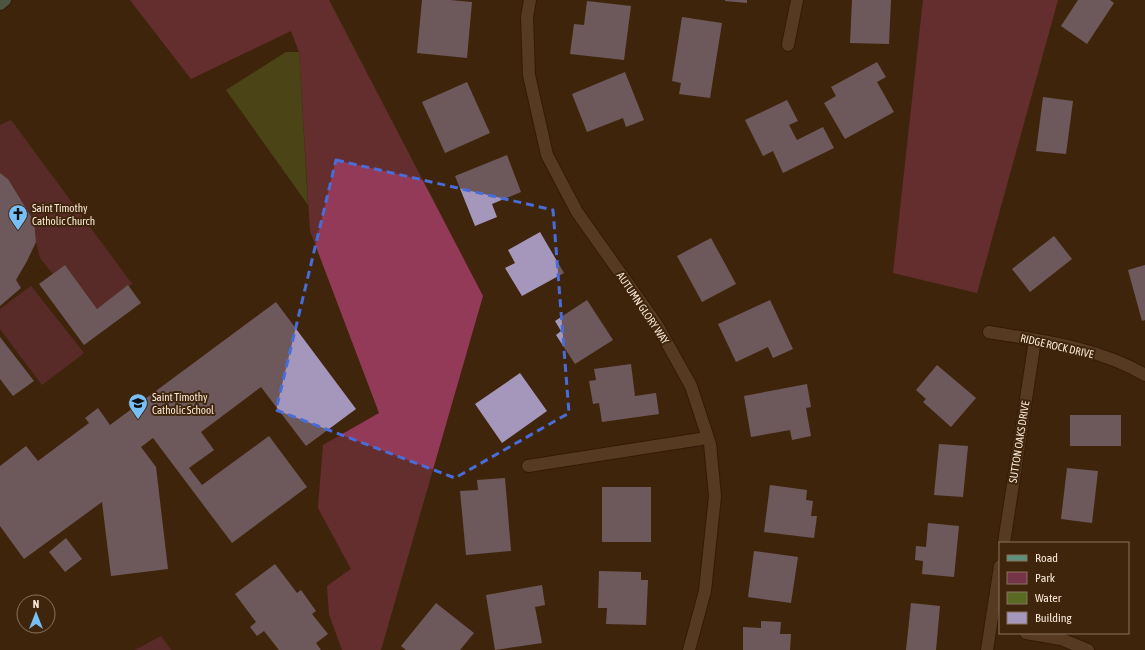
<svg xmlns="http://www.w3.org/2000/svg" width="1145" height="650" font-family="'Asap Condensed',sans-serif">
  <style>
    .green { fill: #763449 }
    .forest { fill: #933a58 }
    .water { fill: #596a22 }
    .building { fill: #a597bc }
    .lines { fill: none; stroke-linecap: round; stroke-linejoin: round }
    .minor-casing { stroke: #250d00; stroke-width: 14 }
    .major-casing { stroke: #250d00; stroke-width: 14 }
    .minor { stroke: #72553c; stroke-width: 12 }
    .major { stroke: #5e8f7c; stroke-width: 12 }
    .marked { fill: none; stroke: #496dd8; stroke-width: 3; stroke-dasharray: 8 5; stroke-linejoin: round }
    .labels { text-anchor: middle; stroke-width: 4; stroke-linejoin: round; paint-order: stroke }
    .poi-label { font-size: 11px; fill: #f9e8da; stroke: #3f250c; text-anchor: start }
    .street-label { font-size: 11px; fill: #f9e8da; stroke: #3f250c }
  </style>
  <rect width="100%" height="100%" fill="#3f250c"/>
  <path class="green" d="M11,120l121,164 -35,25 -32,-44 -12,9 -13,-16 -4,-16 -2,-22 -26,-41 -8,-6v-48z
    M31,286l53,67 -42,32 -42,-56v-20z
    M161,636l10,14h-36z"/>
  <path class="forest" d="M130,0h199l154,296 -102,354h-39l-13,-36 -2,-28 24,-17 -33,-61 5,-63 56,-32 -69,-182 -11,-179 -8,-21 -100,48z
    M923,0h135l-81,293 -84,-20z"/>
  <path class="water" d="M286,52h13l9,153 -82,-115z"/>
  <path class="building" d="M422,0h28l22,2 -5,56 -50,-5z
    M725,0h22v3l-22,-2z
    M852,0h39l-2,44 -39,-1z
    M1078,0h32l4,3 -27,41 -26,-18z
    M587,1l44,5 -7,54 -54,-6 4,-30 10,1z
    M682,17l40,6 -12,75 -31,-4 2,-11 -9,-2z
    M877,62l9,15 -9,5 17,30 -49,27 -21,-36 12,-7 -5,-9z
    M625,72l19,48 -18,7 -3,-9 -36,14 -15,-38z
    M467,82l23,51 -45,20 -23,-51z
    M1043,97l30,4 -7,53 -30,-3z
    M787,100l11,21 -9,4 8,15 26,-13 11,21 -51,25 -10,-22 -10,5 -18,-36z
    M507,155l14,37 -29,12 5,13 -22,9 -20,-50z
    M0,173l8,6 26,42 2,21 -9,19 -11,19 5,8 -21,18z
    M540,232l24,41 -42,23 -17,-28 10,-5 -7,-13z
    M1054,236l18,23 -42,33 -18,-23z
    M711,238l25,46 -34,18 -25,-46z
    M65,265l32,44 31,-24 13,18 -57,42 -45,-61z
    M1145,265v55l-3,1 -14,-51z
    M587,300l26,40 -38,24 -19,-29 5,-4 -6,-10z
    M770,300l23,49 -20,9 -5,-11 -32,15 -18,-38z
    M276,302l80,107 -50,37 -45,-59 -60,45 13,18 -25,18 13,17 67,-49 38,51 -75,56 -79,-105 -12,9 15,20 12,102 -57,7 -9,-74 -78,57 -24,-33v-60l26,-20 12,15 51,-38 -4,-5 13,-10 12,17z
    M0,337l34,44 -21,15 -13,-17z
    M631,364l4,32 21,-3 3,21 -57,8 -3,-19 -6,1 -4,-23 7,-1 -2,-11z
    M937,365l39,33 -25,29 -28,-25 3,-3 -10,-9z
    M520,373l27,38 -45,32 -27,-39z
    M807,384l4,23 -5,1 5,28 -19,4 -2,-10 -39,7 -7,-41z
    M1070,415h51v31h-51z
    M939,444l29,2 -5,51 -29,-2z
    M1067,468l31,3 -6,52 -31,-4z
    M505,478l6,73 -45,4 -6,-64 18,-1 -1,-10z
    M770,485l37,5 -1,10 7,1 -2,15h6l-3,22 -50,-6z
    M602,487h49v55h-49z
    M928,523l31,3 -5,51 -32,-3 1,-13 -8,-1 1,-14 10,1z
    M66,538l16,21 -17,13 -16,-20z
    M754,551l44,6 -7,46 -43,-6z
    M275,564l22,29 4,-3 15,21 -4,3 16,20 -12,9 5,7h-42l-15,-19 -7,5 -7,-9 6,-5 -21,-28z
    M599,571l42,1v8h7l-2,45 -40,-1 1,-16h-9z
    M542,585l3,20 -10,2 7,36 -47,7 -9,-55z
    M436,603l38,30 -14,17h-54l-5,-4z
    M911,603l29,3 -4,44h-30z
    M761,621l20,1 -1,12h11l-1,16h-47v-23l18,1z"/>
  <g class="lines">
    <defs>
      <path id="minor" d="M530,0l-3,17 2,58 18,80 30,57 80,113 34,61 19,58 5,52 -10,95 -16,59
        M788,45l9,-45
        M989,332c53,9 108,15 156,43
        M528,466l179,-28
        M1004,543l31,-203
        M1026,633l35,6 27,11
        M987,650l13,-84"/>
      <path id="major" d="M0,4l5,-4"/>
    </defs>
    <use href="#minor" class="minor-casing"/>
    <use href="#major" class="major-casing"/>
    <use href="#minor" class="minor"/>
    <use href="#major" class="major"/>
  </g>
  <path d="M0 0H1145V650H0ZM336,160l217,50 16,203 -114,65 -179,-68z" fill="#3f250c" fill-opacity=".55" fill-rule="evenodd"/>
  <path class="marked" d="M336,160l217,50 16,203 -114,65 -179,-68z"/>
  <defs>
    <symbol id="church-pin" viewBox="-11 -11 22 30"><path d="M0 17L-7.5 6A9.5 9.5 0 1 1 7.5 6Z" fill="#76c0f7" stroke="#3f250c"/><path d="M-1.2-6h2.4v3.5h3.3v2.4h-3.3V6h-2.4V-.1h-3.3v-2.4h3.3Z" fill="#111"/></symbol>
    <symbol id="school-pin" viewBox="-11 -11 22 30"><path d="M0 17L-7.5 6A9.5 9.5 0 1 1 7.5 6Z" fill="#76c0f7" stroke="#3f250c"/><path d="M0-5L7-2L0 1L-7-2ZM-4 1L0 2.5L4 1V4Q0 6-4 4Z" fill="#111"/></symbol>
  </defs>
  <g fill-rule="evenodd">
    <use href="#church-pin" x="7" y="203" width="22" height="30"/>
    <use href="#school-pin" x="127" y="392" width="22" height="30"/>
  </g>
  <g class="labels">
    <g class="poi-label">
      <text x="32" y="212">Saint Timothy<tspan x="32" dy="13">Catholic Church</tspan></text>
      <text x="152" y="401">Saint Timothy<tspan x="152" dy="13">Catholic School</tspan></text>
    </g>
    <g class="street-label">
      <text transform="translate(643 308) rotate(56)" y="4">AUTUMN GLORY WAY</text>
      <text transform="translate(1057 346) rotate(13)" y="4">RIDGE ROCK DRIVE</text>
      <text transform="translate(1019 442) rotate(-81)" y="4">SUTTON OAKS DRIVE</text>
    </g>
  </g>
  <rect x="999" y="542" width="130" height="92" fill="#3f250c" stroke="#89735e"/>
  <rect x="1007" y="555" width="20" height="6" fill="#5e8f7c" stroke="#89735e"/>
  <text x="1035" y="562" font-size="12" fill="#f9e8da">Road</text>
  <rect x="1007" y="572" width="20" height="12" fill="#763449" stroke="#89735e"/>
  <text x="1035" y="582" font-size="12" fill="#f9e8da">Park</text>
  <rect x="1007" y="592" width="20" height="12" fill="#596a22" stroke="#89735e"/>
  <text x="1035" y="602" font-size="12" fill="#f9e8da">Water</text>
  <rect x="1007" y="612" width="20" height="12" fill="#a597bc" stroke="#89735e"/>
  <text x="1035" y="622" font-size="12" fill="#f9e8da">Building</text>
  <g transform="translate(36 614)"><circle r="19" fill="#3f250c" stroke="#89735e"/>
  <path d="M0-3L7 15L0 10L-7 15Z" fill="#76c0f7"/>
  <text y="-6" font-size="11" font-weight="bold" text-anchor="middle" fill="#f9e8da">N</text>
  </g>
</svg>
